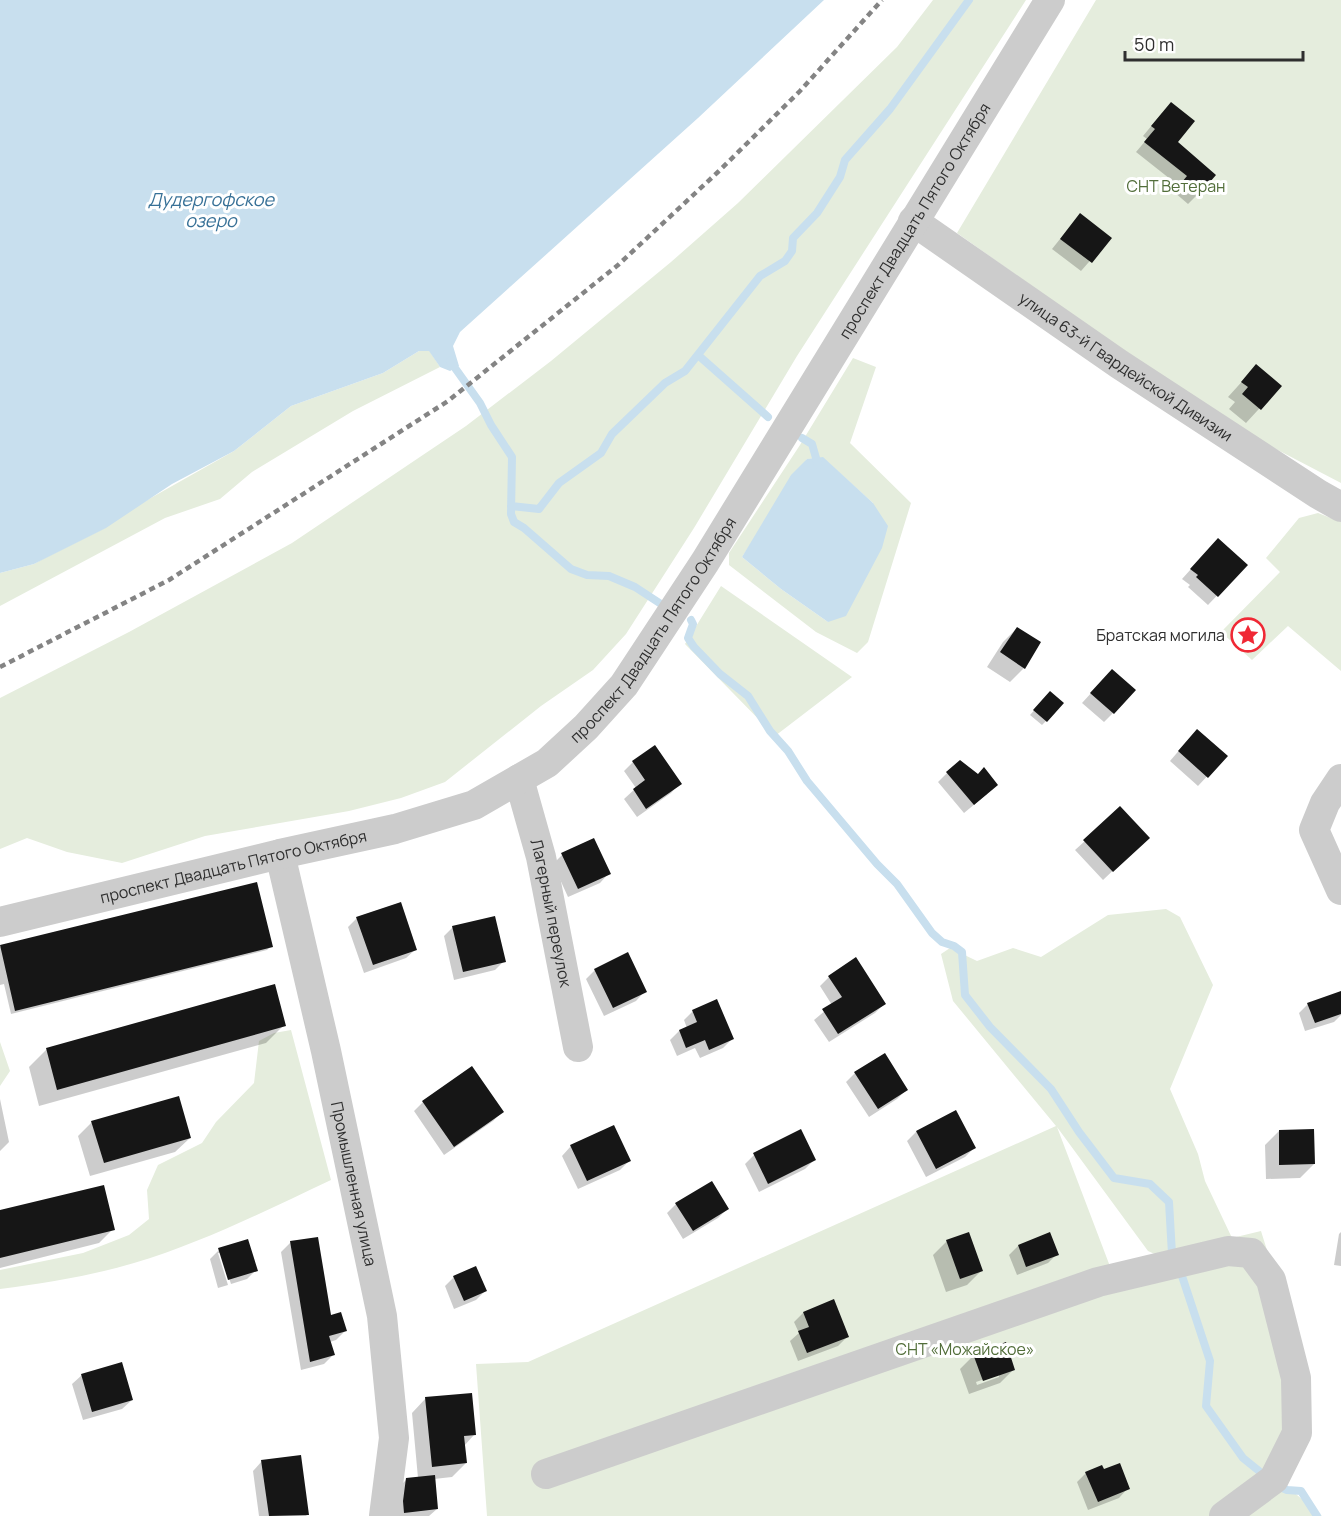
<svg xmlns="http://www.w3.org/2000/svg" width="1341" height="1516" font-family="Manrope,sans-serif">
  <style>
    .green { fill: #e5eddd; fill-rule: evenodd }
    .water { fill: #c8dfee }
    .shadow { fill: #0003; fill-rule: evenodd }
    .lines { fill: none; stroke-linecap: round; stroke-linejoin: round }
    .stream { stroke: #c8dfee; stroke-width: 8 }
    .building { fill: #161616 }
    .minor { stroke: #ccc; stroke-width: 30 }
    .rail { stroke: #848484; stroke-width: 4.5; stroke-dasharray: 6 4.5; stroke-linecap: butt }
    .labels { text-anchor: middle; stroke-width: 6; stroke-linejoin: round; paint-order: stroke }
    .park-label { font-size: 16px; fill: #526e3a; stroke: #fff }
    .street-label { font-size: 16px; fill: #2f2f2f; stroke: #fff }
    .poi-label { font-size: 16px; fill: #2f2f2f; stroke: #fff; text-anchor: end }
    .water-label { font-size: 18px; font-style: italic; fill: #387197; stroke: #fff }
  </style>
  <rect width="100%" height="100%" fill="#fff"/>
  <path class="green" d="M933,0h93l-229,356 -103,172 -68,106 -33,36 -52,36 -96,76 -44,16 -52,13 -144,25 -83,27 -55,-11 -40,-14 -27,11v-151l129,-66 163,-89 174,-117 85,-65 120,-99 67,-59 159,-156z
    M1096,0h245v483l-69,-36 -154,-100 -161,-114z
    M429,350l11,17 -87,44 -101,61 -32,27 -55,19 -165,88v-33l34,-9 200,-113 57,-45 92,-33 36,-22z
    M853,358l23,9 -26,76 61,60 -43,139 -11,11 -41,-21 -87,-67v-12l71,-108zM823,458l50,45 -45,119 -47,-33 -39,-32 65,-98z
    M1318,513l23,9v149l-53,-45 -36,34 -31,-28 59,-60 -14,-14 33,-40z
    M721,586l131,91 -77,59 -90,-92z
    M1166,909l14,8 33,68 -43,104 28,65 7,27 27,57 29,-7 43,138 -26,110 44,37h-835l-11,-152 52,-2 528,-236 -103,-125 -12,-47 9,-6 27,13 36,-13 28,9 67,-42zM1057,1127l91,124 11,5 -48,13z
    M291,1030l40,150c-64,30 -129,63 -197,83 -43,13 -89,20 -134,26v-19l83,-17 46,-18 20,-16 -2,-29 11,-25 44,-22 14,-21 38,-39 5,-42 15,-8z
    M0,1042l10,29 -10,15z"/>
  <path class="water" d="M0,0h824l-126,118 -238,214 -7,14 6,20 -9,5 -10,-4 -11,-16h-10l-36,22 -92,33 -57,45 -62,33 -66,44 -72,36 -34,9z
    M823,457l50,46 15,23 -6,22 -36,68 -18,6 -47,-33 -39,-32 49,-82 16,-16z"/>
  <path class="shadow" d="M1162,113l35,82 -9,9 -14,-12 5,-6 -43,-34 11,-13 -4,-3z
    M1072,224l38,14 -29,33 -29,-22z
    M1256,366l24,20 -34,37 -17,-14 6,-7 -7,-5z
    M1209,549l37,16 -38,40 -20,-18 2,-2 -8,-6z
    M1017,628l7,40 -14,14 -23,-15 16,-25z
    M1103,680l10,33 -9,9 -22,-19z
    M1046,697v24l-4,4 -12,-10z
    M1188,740l38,16 -28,30 -28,-25z
    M655,747l25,36 -9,10 -34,24 -13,-18 12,-11 -12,-17 9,-9z
    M947,773l40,21 -23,19 -26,-31z
    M1085,841l53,6 -35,33 -28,-30z
    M562,855l47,18 -9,10 -32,14 -15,-33z
    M256,883l15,63 -4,4 -256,64 -7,-30 -4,1v-38z
    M357,918l59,31 -10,9 -42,15 -16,-46z
    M453,927l51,34 -9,9 -41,10 -10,-44z
    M595,970l50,21 -9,10 -32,15 -18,-37z
    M829,977l55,27 -9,9 -46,29 -15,-22 18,-15 -12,-19z
    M274,986l10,39 -18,18 -227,63 -10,-39 17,-17z
    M1308,1004l33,1v10l-7,7 -29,9 -6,-18z
    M693,1011l39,28 -9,9 -23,10 -5,-10 -18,8 -7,-16 9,-9 8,-3 -3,-8z
    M855,1073l51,17 -9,9 -28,18 -23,-35z
    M0,1099l9,43 -9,9z
    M423,1102l79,10 -9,9 -49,34 -30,-44z
    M955,1112l19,36 -9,9 -39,20 -19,-36 9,-9z
    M92,1122l98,16 -15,14 -85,24 -12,-40z
    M1279,1131l35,33 -14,14 -34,1 -1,-34z
    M571,1146l58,15 -9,9 -42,19 -16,-33z
    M754,1155l60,5 -9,9 -46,23 -14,-28z
    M676,1204l51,5 -9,9 -35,21 -16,-26z
    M0,1212l113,17 -14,14 -99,25z
    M1341,1232v34l-7,-1 5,-31z
    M947,1241l34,30 -14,14 -21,7 -13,-37z
    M291,1242l38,75 16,14 -9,9 -6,2 3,13 -9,9 -23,6 -20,-118z
    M1018,1246l39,8 -9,9 -31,12 -8,-20z
    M219,1250l37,20 -9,9 -16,5 -10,-31h-3l10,32 -10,3 -8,-29z
    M454,1277l31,14 -9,9 -22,9 -9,-23z
    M803,1313l44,24 -9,9 -40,15 -8,-20 9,-8 -5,-11z
    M974,1355l40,14 -14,14 -31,11 -9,-25zM999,1374v3l-22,8 -1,-3z
    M82,1375l50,25 -10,9 -39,11 -11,-36z
    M426,1398l48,37 -10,11 2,17 -14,14 -18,2 3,30 -8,7h-34l3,-28 9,-9 11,-1 -6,-65z
    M262,1461l46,53 -2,2h-47l-6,-45z
    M1104,1471l24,17 -9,10 -31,12 -11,-28 9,-9z"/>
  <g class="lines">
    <path class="stream" d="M698,355l70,62
      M450,361l30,42 11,22 21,32 -1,57 3,8 10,6 47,41 16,6 22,1 26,11 26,17
      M802,438l10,6 6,21
      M511,506l28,3 20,-26 42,-30 11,-19 53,-51 20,-12 75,-95 25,-15 7,-10 1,-13 24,-25 23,-36 5,-17 45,-51 79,-109
      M691,620l2,4 -5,14 6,9 26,27 28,22 22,35 18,20 19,30 70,83 20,20 35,49 10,9 12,4 8,6 3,43 25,32 61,62 28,43 35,46 36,6 19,18 3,52
      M1181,1273l29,88 -4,45 37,52 21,17
      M1278,1486l9,4 14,1 16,25"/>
  </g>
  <path class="building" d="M1171,102l24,19 -17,21 38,33 -18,21 -16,-14 5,-6 -43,-34 11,-13 -4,-3z
    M1080,213l32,25 -20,25 -32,-24z
    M1256,364l26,22 -21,24 -19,-16 6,-7 -7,-5z
    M1218,538l30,27 -30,32 -22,-20 2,-2 -8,-6z
    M1017,627l24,15 -16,27 -25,-17z
    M1112,669l24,21 -22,24 -24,-21z
    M1050,691l14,12 -17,19 -14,-12z
    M1197,729l31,27 -20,22 -30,-27z
    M655,745l27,39 -36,25 -13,-20 12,-9 -13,-19z
    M960,760l18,14 6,-7 14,18 -24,20 -28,-33z
    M1120,806l30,32 -37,34 -30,-32z
    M594,838l17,36 -33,15 -17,-36z
    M257,882l16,65 -258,64 -15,-66z
    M401,902l16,48 -44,15 -17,-48z
    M495,916l11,46 -43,10 -11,-46z
    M628,952l19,40 -34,16 -19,-39z
    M856,957l30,47 -48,30 -16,-25 20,-12 -14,-21z
    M275,984l11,42 -229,64 -11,-42z
    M1341,991v23l-26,9 -8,-20z
    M717,999l17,40 -25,11 -4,-10 -19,8 -7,-18 18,-8 -5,-12z
    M885,1053l23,37 -30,19 -24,-37z
    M472,1066l32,46 -50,35 -32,-46z
    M179,1096l12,42 -87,25 -13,-42z
    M956,1110l20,38 -40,21 -20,-38z
    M614,1125l17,36 -44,20 -17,-36z
    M801,1129l15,31 -48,24 -15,-31z
    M1314,1129l1,35 -36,1v-35z
    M712,1181l17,28 -36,22 -18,-28z
    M104,1185l11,45 -115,28v-48z
    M969,1232l14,39 -23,8 -14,-39z
    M1050,1232l9,23 -33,12 -8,-22z
    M318,1237l13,78 10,-3 6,19 -18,5 6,19 -25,7 -20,-121z
    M248,1239l10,32 -30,9 -10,-32z
    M476,1266l11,25 -23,10 -11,-25z
    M834,1299l15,38 -42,16 -9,-22 11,-4 -6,-15z
    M1006,1342l9,28 -32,11 -10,-27z
    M122,1362l11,38 -41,12 -11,-38z
    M472,1393l4,42 -12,1 3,27 -35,4 -7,-70z
    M301,1455l8,60 -40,1 -8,-56z
    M1120,1463l10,26 -32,13 -13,-30 17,-7 2,4z
    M435,1475l3,34 -34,4 -1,-12 3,-23z"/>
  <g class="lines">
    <g class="minor">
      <path id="s1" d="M913,221l206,143 199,130 23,13"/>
      <path id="s2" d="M519,779l22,78 37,190"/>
      <path d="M1341,779l-16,24 -11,27 27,60"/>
      <path id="s3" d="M280,854l46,197 56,265 12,122 -10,78"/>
      <path id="s4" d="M0,922l280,-68 115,-25 79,-24 73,-42 39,-36 38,-42 81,-123 345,-562"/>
      <path d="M546,1474l552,-192 130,-31 23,2 20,27 25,98 1,55 -23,46 -50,37"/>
    </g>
    <path class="rail" d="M0,667l169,-87 279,-179 170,-136 101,-94 81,-80 82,-91"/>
  </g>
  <defs>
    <symbol id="sight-ring" viewBox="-11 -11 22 22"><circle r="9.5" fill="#fff" stroke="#f02835" stroke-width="1.5"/><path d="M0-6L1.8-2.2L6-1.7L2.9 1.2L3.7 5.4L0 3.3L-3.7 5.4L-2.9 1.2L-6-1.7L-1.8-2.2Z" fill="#f02835"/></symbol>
  </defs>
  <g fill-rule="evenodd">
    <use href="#sight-ring" x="1229" y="616" width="38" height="38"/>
  </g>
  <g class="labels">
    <g class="park-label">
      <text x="1176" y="192">СНТ Ветеран</text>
      <text x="965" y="1355">СНТ «Можайское»</text>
    </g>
    <g class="street-label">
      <text dy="6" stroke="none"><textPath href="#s4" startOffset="1230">проспект Двадцать Пятого Октября</textPath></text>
      <text dy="6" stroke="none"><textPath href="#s1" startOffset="258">улица 63-й Гвардейской Дивизии</textPath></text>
      <text dy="6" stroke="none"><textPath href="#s4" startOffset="744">проспект Двадцать Пятого Октября</textPath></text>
      <text dy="6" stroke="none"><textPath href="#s4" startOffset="240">проспект Двадцать Пятого Октября</textPath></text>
      <text dy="6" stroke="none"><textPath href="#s2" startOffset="138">Лагерный переулок</textPath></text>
      <text dy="6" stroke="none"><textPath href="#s3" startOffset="338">Промышленная улица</textPath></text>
    </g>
    <g class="poi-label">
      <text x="1225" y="641">Братская могила</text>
    </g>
    <g class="water-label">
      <text x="211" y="206">Дудергофское<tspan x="211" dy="21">озеро</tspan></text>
    </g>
  </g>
  <path d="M1125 51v9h178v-9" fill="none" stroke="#2f2f2f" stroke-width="3"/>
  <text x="1134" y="51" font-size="18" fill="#2f2f2f" stroke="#ffffff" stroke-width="4.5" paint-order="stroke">50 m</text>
</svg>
